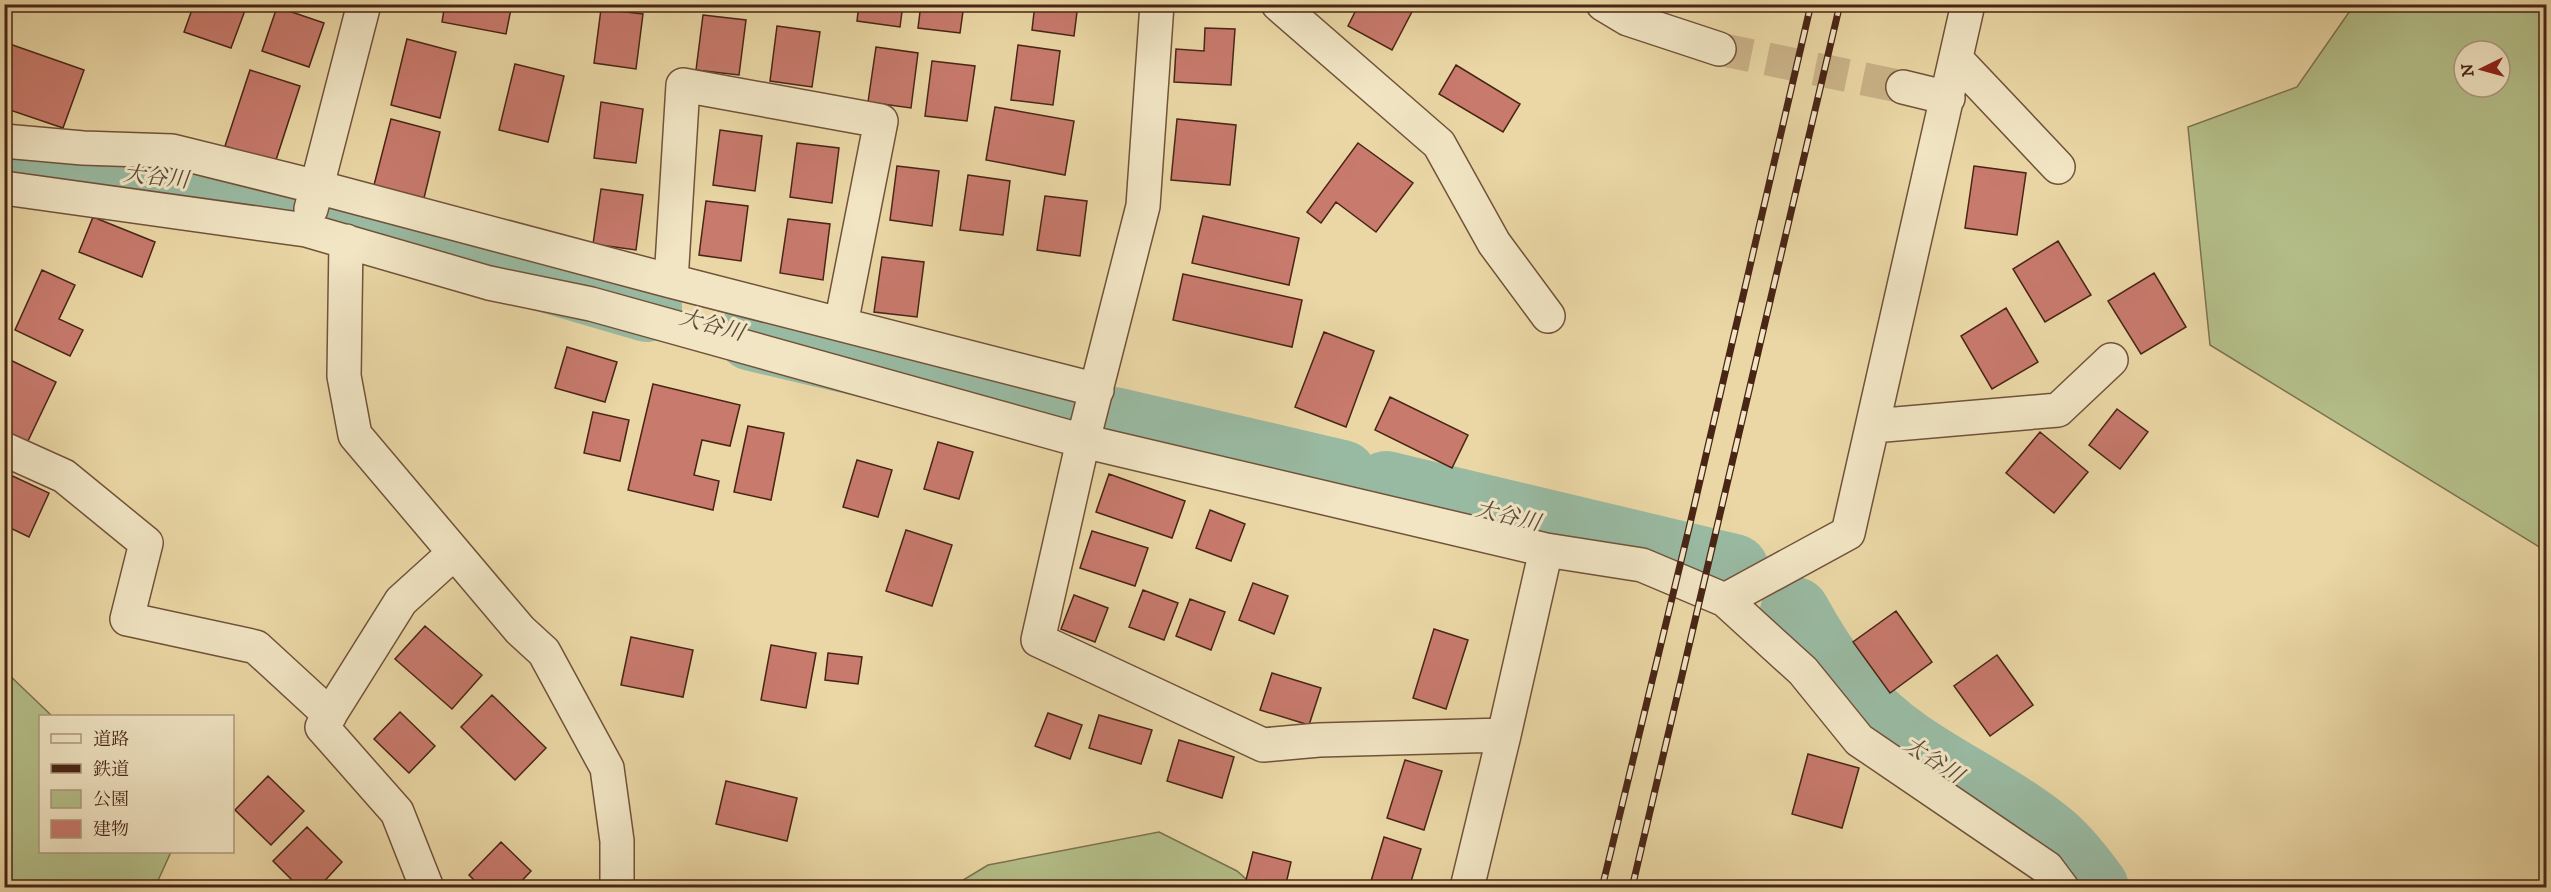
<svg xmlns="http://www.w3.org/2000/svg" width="2551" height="892" font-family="'IM FELL DW Pica','Noto Serif JP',serif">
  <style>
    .green { fill: #b4bf89; stroke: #7e7250; stroke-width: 1.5; fill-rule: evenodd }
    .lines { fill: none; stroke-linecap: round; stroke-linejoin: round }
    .river { stroke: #99baa2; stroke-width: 70 }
    .building { fill: #c87a6d; stroke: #492516; stroke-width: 1.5 }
    .minor-tunnel { stroke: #cab388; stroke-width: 33; stroke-dasharray: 33 16; stroke-linecap: butt }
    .minor-casing { stroke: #71523a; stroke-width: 36 }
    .minor { stroke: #f1e5c4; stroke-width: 33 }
    .rail-casing { stroke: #492516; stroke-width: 7 }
    .rail { stroke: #f1e5c4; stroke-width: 4.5; stroke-dasharray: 14; stroke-linecap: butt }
    .labels { text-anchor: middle; stroke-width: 6; stroke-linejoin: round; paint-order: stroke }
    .water-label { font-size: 22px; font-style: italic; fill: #5d4a39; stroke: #f1e5c4 }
  </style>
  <rect width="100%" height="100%" fill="#ead7a5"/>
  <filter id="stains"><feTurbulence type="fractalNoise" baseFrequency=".00333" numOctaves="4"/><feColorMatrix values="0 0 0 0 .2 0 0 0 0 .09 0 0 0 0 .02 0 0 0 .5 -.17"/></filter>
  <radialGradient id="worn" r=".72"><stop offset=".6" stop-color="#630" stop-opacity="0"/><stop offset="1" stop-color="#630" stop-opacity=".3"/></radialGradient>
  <path class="green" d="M2354,5h192v546l-336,-206 -22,-218 109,-40zM2464,51h36v36h-36z
    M5,671l47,45h-12v136h131l-16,35h-150z
    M1159,832l78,39 18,16 -305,1 38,-23z"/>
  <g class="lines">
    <path class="river" d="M4,163l161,12 44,7 96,25
      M344,218l303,89
      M752,336l332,78
      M1114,422l228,53
      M1386,486l348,83
      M1795,612c28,52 62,98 111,132 47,33 102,58 146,95 16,14 29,31 42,49"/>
  </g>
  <path class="building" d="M194,4l53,1 -16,43 -47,-16z
    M445,4h67l-6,30 -64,-12z
    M859,4h44l-3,23 -43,-6z
    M921,4h43l-4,29 -42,-5z
    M1035,4h43l-4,32 -42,-6z
    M1359,4h57l-24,46 -44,-24z
    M277,7l47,16 -15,44 -47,-16z
    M601,9l42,5 -7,55 -42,-6z
    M703,15l43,5 -7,55 -43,-5z
    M777,26l43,6 -8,55 -42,-6z
    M1205,28l30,1 -4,56 -57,-3 2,-33 28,2z
    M407,39l49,13 -16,66 -49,-13z
    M4,42l80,28 -21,58 -59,-20z
    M1018,45l42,6 -7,54 -42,-5z
    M876,47l42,6 -7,55 -43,-6z
    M932,61l43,5 -8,55 -42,-5z
    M515,64l49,12 -16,66 -49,-12z
    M1456,65l64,39 -17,28 -64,-38z
    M250,70l50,16 -25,77 -50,-17z
    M601,102l42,7 -7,54 -42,-5z
    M995,107l79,14 -9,54 -79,-15z
    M391,119l49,13 -16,66 -50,-13z
    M1177,119l59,6 -6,60 -59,-5z
    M720,130l42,6 -7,55 -42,-6z
    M797,143l42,5 -7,55 -42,-6z
    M1358,143l55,40 -37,49 -40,-30 -15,21 -14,-11z
    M897,166l42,5 -7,55 -42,-6z
    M1974,166l52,7 -9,62 -52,-7z
    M968,175l42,6 -7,54 -43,-5z
    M601,189l42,6 -7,55 -43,-6z
    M1045,196l42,5 -7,55 -43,-6z
    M706,201l42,5 -7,55 -42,-6z
    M1203,216l96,22 -10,47 -97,-22z
    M93,217l62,25 -13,35 -63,-25z
    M788,219l42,5 -7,56 -43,-7z
    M2058,241l33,54 -46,27 -32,-53z
    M882,257l42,5 -7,55 -43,-5z
    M42,270l33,15 -16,34 24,11 -13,26 -55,-26z
    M2154,273l32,54 -45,27 -33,-53z
    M1183,274l119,26 -10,47 -119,-27z
    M2006,308l32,54 -46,27 -31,-53z
    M1324,332l50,19 -28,76 -51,-20z
    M567,347l50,15 -12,40 -50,-14z
    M4,357l52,25 -29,61 -23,-11z
    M653,384l87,21 -10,41 -28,-6 -8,35 25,6 -6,29 -85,-20z
    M1390,397l78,38 -16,33 -77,-38z
    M2117,409l31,23 -28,37 -31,-24z
    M593,412l36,8 -9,41 -36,-8z
    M748,426l36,7 -13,67 -37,-8z
    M2040,432l48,40 -34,41 -48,-40z
    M938,442l35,10 -14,47 -35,-10z
    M857,460l35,10 -14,47 -35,-10z
    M4,472l45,21 -20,44 -25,-12z
    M1109,474l76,27 -13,37 -76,-26z
    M1210,510l35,14 -14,37 -35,-13z
    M906,530l46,15 -20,61 -46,-15z
    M1092,531l56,17 -13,38 -55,-18z
    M1253,583l35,13 -14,38 -35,-14z
    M1143,590l35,13 -14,37 -35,-13z
    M1074,595l34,13 -13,34 -34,-13z
    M1190,599l35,13 -14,38 -35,-14z
    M1896,611l36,51 -42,31 -37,-51z
    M425,626l57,49 -30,34 -57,-50z
    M1434,629l34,11 -22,69 -33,-11z
    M631,637l62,13 -10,47 -62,-12z
    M771,645l45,8 -10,55 -45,-8z
    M828,653l34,4 -4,27 -33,-4z
    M1997,655l36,50 -43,31 -36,-50z
    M1272,673l49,15 -12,37 -49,-15z
    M492,695l54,53 -31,32 -54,-53z
    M400,712l35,34 -26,27 -35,-34z
    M1048,713l34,12 -12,34 -35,-13z
    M1099,715l53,15 -11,34 -52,-16z
    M1179,740l55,17 -12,41 -55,-17z
    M1808,754l51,14 -17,60 -50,-14z
    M1405,760l37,11 -18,59 -37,-12z
    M268,776l36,35 -33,34 -36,-35z
    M726,781l71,17 -10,43 -71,-17z
    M307,827l35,35 -24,26h-18l-27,-27z
    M1384,837l37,12 -12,39h-40z
    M501,842l30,29 -16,17h-33l-13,-13z
    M1253,852l38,10 -6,26h-41z"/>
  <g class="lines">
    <path class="minor-tunnel" d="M1719,49l184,38"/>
    <defs>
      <path id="minor" d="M1157,4l-14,202 -60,235 -45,199 225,105 56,-5 185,-5 42,-185
        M1278,4l161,140 55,99 54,73
        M1603,4l25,15 91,30
        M1956,59l102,108
        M1903,87l45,11
        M4,141l79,7 89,3 145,36 354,94 426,109
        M4,188l302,42 183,53 102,21 492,137 463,109 96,15 83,35 78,71 56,69 188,128 15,20
        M311,209l53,-205
        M346,241l-2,135 11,59 165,195 24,22 63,116 10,73v47
        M671,281l12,-196 198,36 -40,203
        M1873,426l185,-16 53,-50
        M4,449l60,27 82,67 -19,76 129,28 74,68
        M1725,600l123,-67 120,-529
        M427,888l-30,-76 -75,-85 79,-126 53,-48
        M1467,888l37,-153"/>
    </defs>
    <use href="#minor" class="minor-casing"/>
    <use href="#minor" class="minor"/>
    <defs>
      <path id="rail" d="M1602,888l87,-360 122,-524
        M1632,888l208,-884"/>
    </defs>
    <use href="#rail" class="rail-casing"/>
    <use href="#rail" class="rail"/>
  </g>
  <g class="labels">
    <g class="water-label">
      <text transform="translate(156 176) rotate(6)" y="8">大谷川</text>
      <text transform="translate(712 324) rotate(15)" y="8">大谷川</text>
      <text transform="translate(1508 515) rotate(13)" y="8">大谷川</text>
      <text transform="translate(1934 759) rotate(33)" y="8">大谷川</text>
    </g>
  </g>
  <rect width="2551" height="892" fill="none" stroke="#ead7a5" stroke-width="24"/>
  <rect x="6" y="6" width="2539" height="880" fill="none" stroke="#492516" stroke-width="3"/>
  <rect x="12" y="12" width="2527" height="868" fill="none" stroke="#492516" stroke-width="1.5"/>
  <rect x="39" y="715" width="195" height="138" fill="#f1e5c4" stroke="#ae987e" stroke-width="1.5"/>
  <rect x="51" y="734" width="30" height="9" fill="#f1e5c4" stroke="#ae987e" stroke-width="1.5"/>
  <text x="93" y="745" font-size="18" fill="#492516">道路</text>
  <rect x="51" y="764" width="30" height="9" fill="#492516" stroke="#ae987e" stroke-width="1.5"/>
  <text x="93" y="775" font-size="18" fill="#492516">鉄道</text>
  <rect x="51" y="790" width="30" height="18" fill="#b4bf89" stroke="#ae987e" stroke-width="1.5"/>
  <text x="93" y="805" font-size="18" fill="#492516">公園</text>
  <rect x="51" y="820" width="30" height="18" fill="#c87a6d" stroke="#ae987e" stroke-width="1.5"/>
  <text x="93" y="835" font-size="18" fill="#492516">建物</text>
  <g transform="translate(2482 69) rotate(265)"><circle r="28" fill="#f1e5c4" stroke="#ae987e" stroke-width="1.5"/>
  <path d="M0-4.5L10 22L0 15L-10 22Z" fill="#8f2418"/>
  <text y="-9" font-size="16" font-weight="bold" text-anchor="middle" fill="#492516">N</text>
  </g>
  <rect width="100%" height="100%" filter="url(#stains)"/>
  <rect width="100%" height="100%" fill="url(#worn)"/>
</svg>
